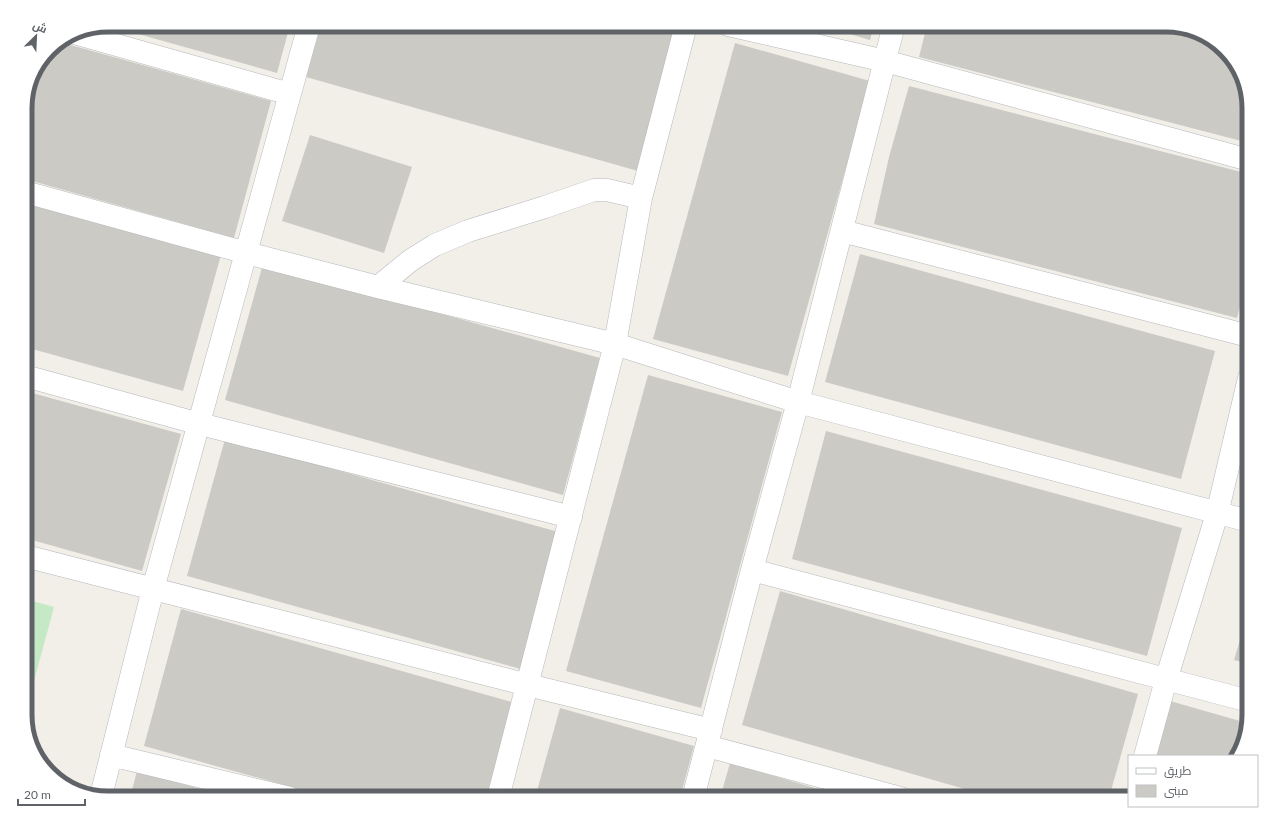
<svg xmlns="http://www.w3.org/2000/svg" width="1274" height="823" font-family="Lato,Cairo,sans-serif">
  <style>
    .green { fill: #c5e8c5 }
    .building { fill: #cccac5 }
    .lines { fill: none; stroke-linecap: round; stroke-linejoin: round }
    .minor-casing { stroke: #b5b8bc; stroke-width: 23 }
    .minor { stroke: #fff; stroke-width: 22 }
    .rim { fill: none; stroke: #5f6368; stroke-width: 5 }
  </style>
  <rect width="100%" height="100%" fill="#f1efe8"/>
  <path class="green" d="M25,599l29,8 -29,107z"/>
  <path class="building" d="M106,25h184l-13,48z
    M321,25h60l11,3v-3h251l33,9 -38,137 -332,-94z
    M819,25h55l-4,15z
    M927,25h239l46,14 26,28 11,41v35l-330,-86z
    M60,42l211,59 -37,137 -209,-59v-76l6,-27 18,-27z
    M735,43l135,38 -82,295 -135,-37z
    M909,86l340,88v98l-12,46 -363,-94 15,-67z
    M310,135l102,32 -28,86 -102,-32z
    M25,200l196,55 -38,136 -158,-44z
    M860,254l355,97 -34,128 -356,-97z
    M263,264l337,94 -37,137 -338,-95z
    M648,375l134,37 -81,296 -135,-37z
    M25,391l156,43 -39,137 -117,-33z
    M826,431l356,97 -35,128 -355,-97z
    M225,439l337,94 -38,137 -337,-94z
    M780,591l358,103 -29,104h-113l-254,-73z
    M181,609l338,95 -26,94h-162l-187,-52z
    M1243,630l6,1v33l-15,-4z
    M1170,701l77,22 -10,33h-83z
    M560,708l134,38 -14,52h-145z
    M730,763l119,35h-129z
    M137,771l95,27h-102z"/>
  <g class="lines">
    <defs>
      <path id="minor" d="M728,25l157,36 364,99
        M74,33l216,61
        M25,192l222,61 131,34 237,57 183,58 451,119
        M842,231l407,105
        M378,287l33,-27 24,-15 33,-14 77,-24 49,-17h13l34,8
        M25,376l175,48 371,93
        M25,556l503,129 183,45
        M752,570l497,131
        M707,746l194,52
        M111,755l179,43
        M1145,756l21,-76 51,-166 32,-136
        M101,796l52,-207 156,-564
        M498,798l117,-454 26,-146 45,-173
        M693,798l59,-228 46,-168 96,-377"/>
    </defs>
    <use href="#minor" class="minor-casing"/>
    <use href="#minor" class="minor"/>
  </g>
  <path d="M0 0H1274V823H0ZM108 32H1166A76 76 0 0 1 1242 108V715A76 76 0 0 1 1166 791H108A76 76 0 0 1 32 715V108A76 76 0 0 1 108 32Z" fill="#fff" fill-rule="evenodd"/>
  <path class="rim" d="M108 32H1166A76 76 0 0 1 1242 108V715A76 76 0 0 1 1166 791H108A76 76 0 0 1 32 715V108A76 76 0 0 1 108 32Z"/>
  <rect x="1128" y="755" width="130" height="52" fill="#ffffff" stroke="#bfc1c3"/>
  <rect x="1136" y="768" width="20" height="6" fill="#ffffff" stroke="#bfc1c3"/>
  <text x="1164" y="775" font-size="12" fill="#5f6368">طريق</text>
  <rect x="1136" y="785" width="20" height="12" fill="#cccac5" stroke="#bfc1c3"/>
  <text x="1164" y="795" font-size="12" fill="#5f6368">مبنى</text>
  <g transform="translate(36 36) rotate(24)" stroke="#ffffff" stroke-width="3" paint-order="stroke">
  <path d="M0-3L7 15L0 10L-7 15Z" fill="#5f6368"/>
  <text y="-6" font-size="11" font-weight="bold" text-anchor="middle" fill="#5f6368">ش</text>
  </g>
  <path d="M18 799v6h67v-6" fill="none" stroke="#5f6368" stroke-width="2"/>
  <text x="24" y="799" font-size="12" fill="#5f6368" stroke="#ffffff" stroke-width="3" paint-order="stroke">20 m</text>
</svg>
